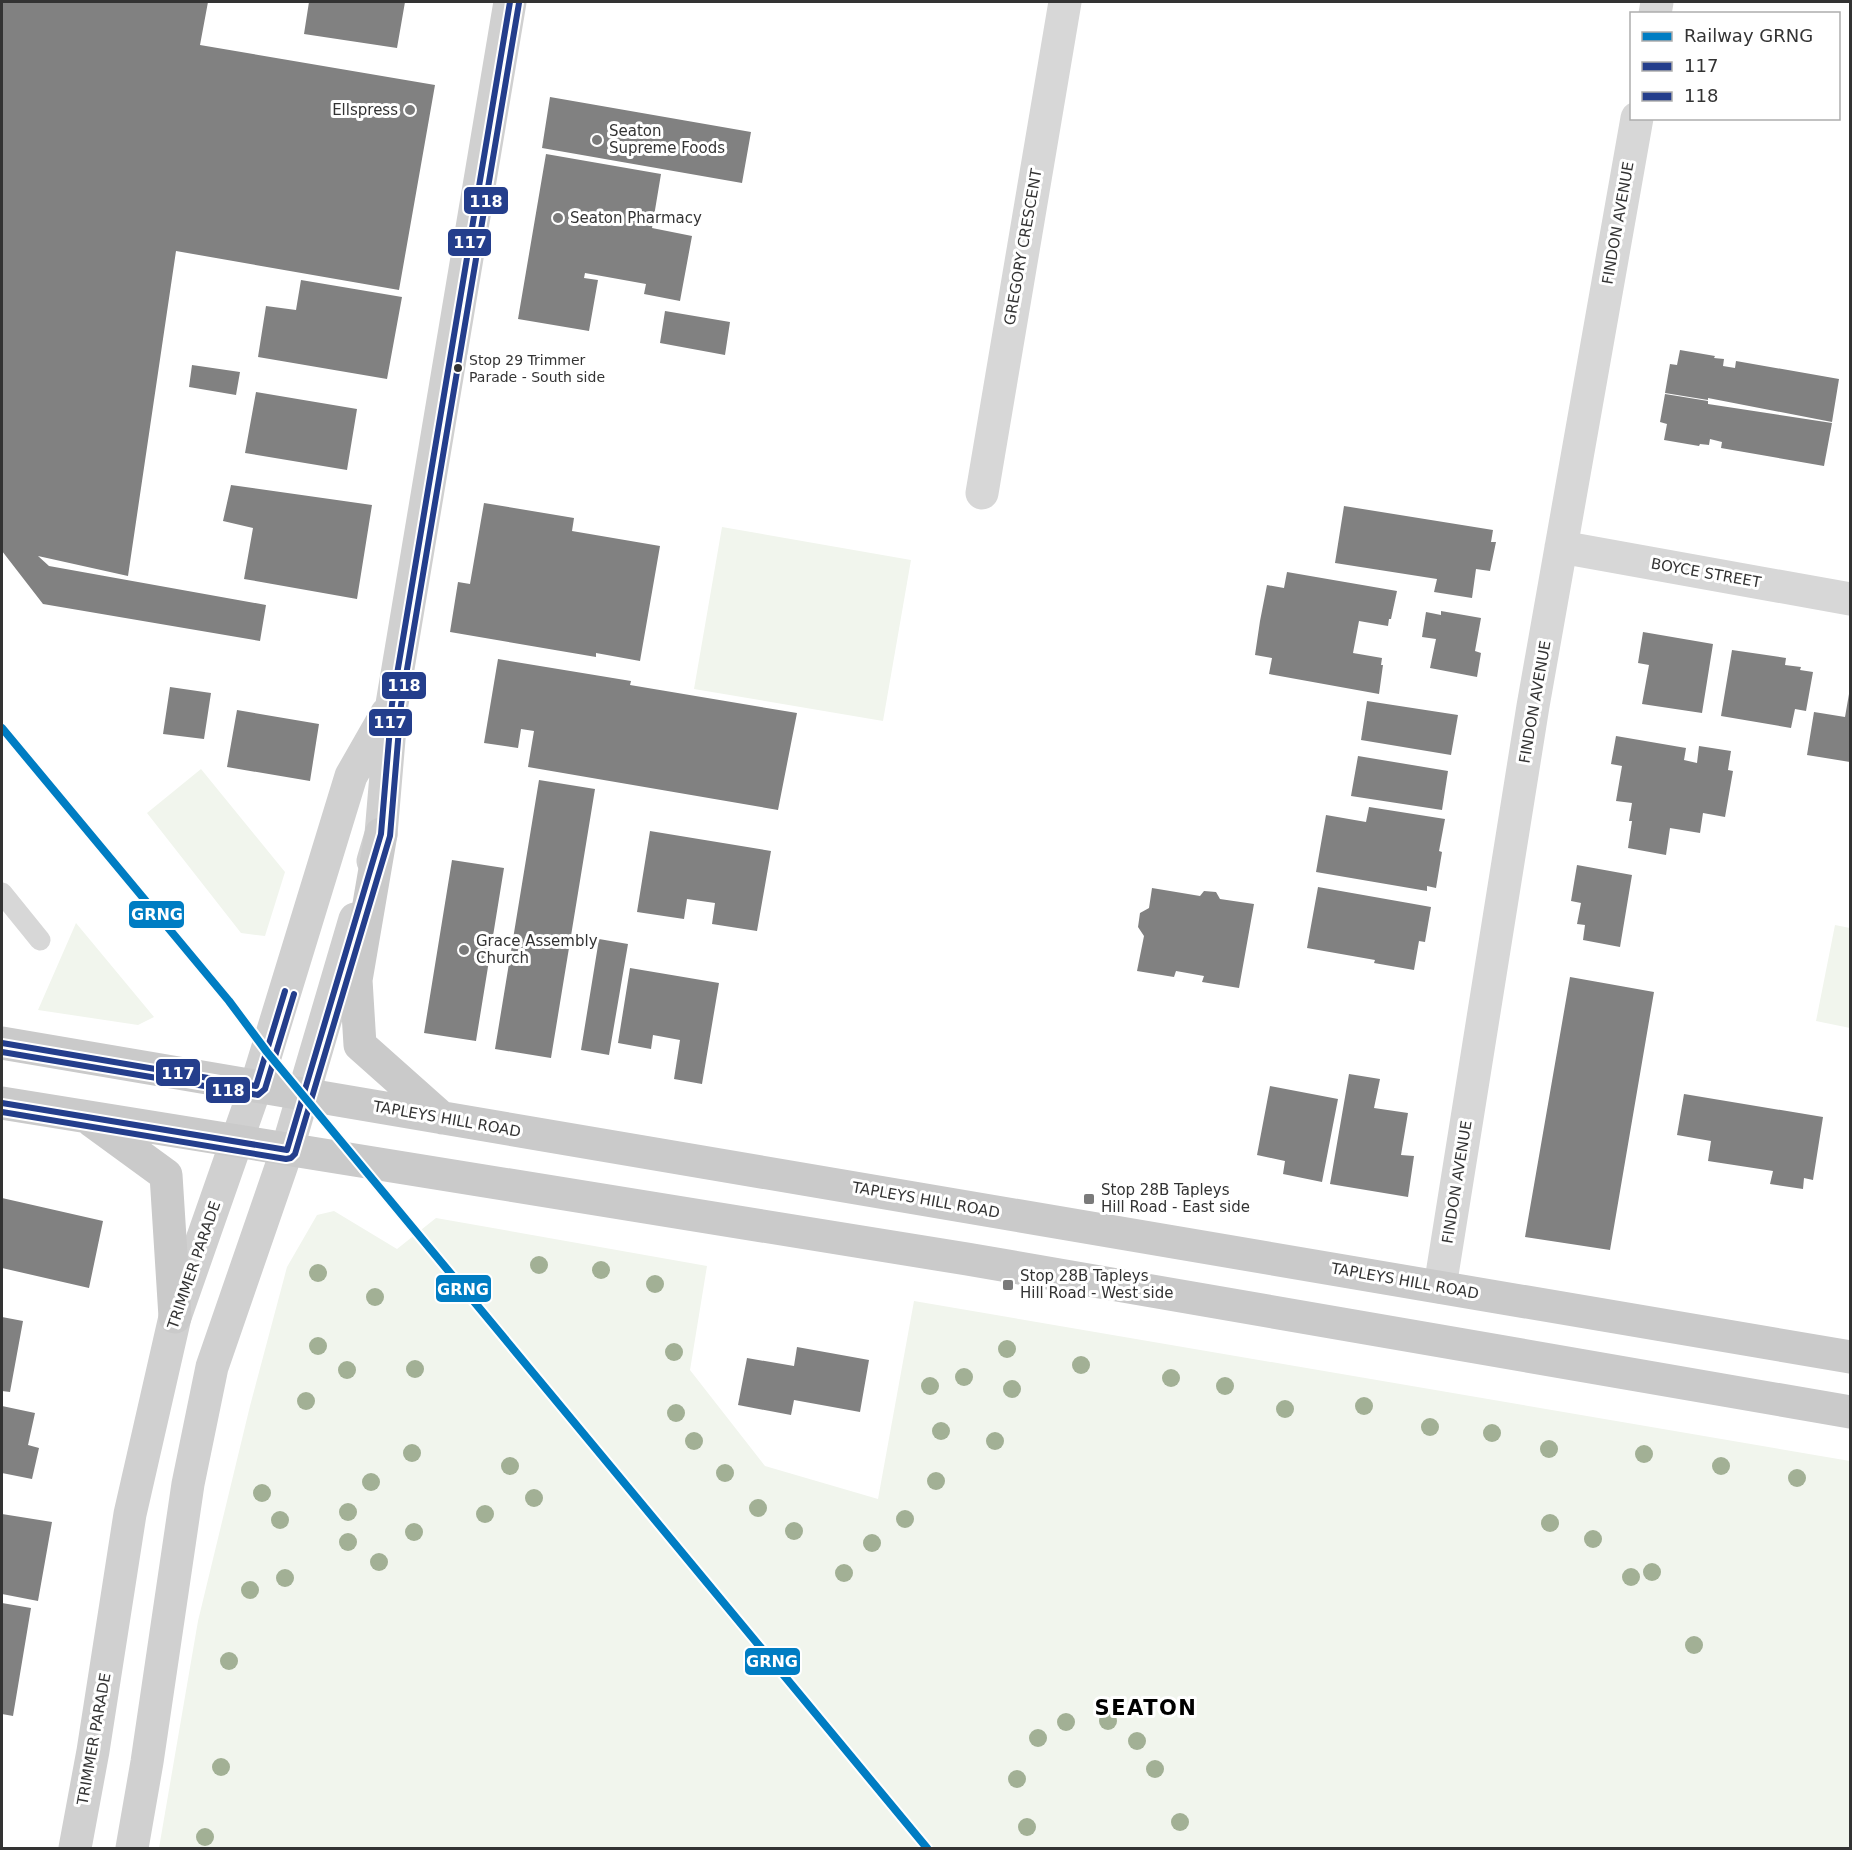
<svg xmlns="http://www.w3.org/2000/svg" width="1852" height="1850" font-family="'DejaVu Sans',sans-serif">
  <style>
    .green { fill: #f1f5ed }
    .building { fill: #818181 }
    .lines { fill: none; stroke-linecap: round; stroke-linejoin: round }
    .service { stroke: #d7d7d7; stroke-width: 21 }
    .minor { stroke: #d7d7d7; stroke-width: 33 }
    .secondary { stroke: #d0d0d0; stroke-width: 33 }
    .primary { stroke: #cacaca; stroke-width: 33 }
    .bus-1-casing { stroke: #fff; stroke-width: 10 }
    .bus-2-casing { stroke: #fff; stroke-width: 10 }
    .bus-1 { stroke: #243e8c; stroke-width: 6 }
    .bus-2 { stroke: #243e8c; stroke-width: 6 }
    .rail-1-casing { stroke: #fff; stroke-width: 12 }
    .rail-1 { stroke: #007dc3; stroke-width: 8 }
    .tree { fill: #a2b095 }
    .poi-dot { fill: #7a7a7a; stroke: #fff; stroke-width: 2 }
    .bus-dot { fill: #333; stroke: #fff; stroke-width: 2 }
    .labels { text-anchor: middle; stroke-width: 6; stroke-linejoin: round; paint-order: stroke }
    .bus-label { font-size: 14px; fill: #333; stroke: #fff; text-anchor: start }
    .poi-label { font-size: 15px; fill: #333; stroke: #fff; text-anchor: start }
    .street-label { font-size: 15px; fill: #333; stroke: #fff }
    .district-label { font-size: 21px; font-weight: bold; letter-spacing: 1.5px; fill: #000; stroke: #fff }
    .line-badge { stroke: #fff; stroke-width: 2 }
    .badge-label { font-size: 16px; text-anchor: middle; font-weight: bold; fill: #fff }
  </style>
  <rect width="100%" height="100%" fill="#fff"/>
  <path class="green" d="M722,527l189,33 -28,161 -189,-32z
    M201,769l84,103 -20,64 -24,-3 -94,-120z
    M76,923l78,94 -16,8 -100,-15z
    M1835,925l15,3v100l-34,-7z
    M334,1211l63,38 39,-31 271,48 -17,104 75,96 113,33 36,-198 936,160v387h-1691l39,-227 52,-215 37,-139 30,-52z"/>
  <path class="building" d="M2,2h206l-8,43 235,40 -36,205 -223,-39 -48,325 -90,-20 11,10 217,39 -6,36 -217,-37 -41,-53z
    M309,2h96l-8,46 -93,-14z
    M550,97l201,35 -9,51 -200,-35z
    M546,154l115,20 -9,54 40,8 -12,65 -36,-7 2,-10 -61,-11 -1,5 14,2 -9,51 -71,-12z
    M301,280l101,17 -15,82 -129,-22 8,-51 30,4z
    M665,311l65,11 -5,33 -65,-12z
    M1680,350l35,6 -1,2 10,1 -1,7 12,2 1,-7 103,18 -7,43 -124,-24v2l-43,-7 5,-29 7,1z
    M192,365l48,7 -4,23 -47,-8z
    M256,392l101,17 -10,61 -102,-17z
    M1665,394l43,7v3l124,19 -8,43 -103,-18 1,-6 -12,-3 -1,6 -9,-1 -1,2 -35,-6 3,-16 -7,-2z
    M231,485l141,20 -15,94 -113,-20 9,-51 -30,-7z
    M484,503l90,15 -2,13 88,15 -20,115 -44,-8v4l-146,-25 8,-50 12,2z
    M1344,506l149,24 -2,12h5l-6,29 -14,-2 -4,29 -38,-6 3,-13 -102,-16z
    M1287,572l110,19 -6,28h-2l-1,7 -29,-5 -6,32 29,5 -1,7h2l-4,29 -110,-20 3,-16 -17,-3 5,-34 7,-36 17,3z
    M1441,611l40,7 -6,33 6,2 -4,24 -47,-9 6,-29 -14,-2 4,-25 15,3z
    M1643,632l70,12 -11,69 -60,-9 7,-39 -11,-2z
    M1732,650l54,8 -1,7 16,2 -1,3 13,2 -7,39 -11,-2 -4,19 -70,-12z
    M498,659l133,22 -1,4 167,28 -19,97 -250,-43 6,-36 -13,-2 -3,19 -34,-5z
    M170,687l41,6 -7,46 -41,-5z
    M1849,694l1,68 -43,-7 7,-43 31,5z
    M1367,701l91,14 -7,40 -90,-15z
    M237,710l82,14 -9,57 -83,-14z
    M1616,736l70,12 -2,12 13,3 2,-17 32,5 -3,19 5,1 -8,46 -22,-4 -3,20 -30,-5 -4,27 -38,-7 4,-27h-3l3,-18 -16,-2 6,-35 -11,-2z
    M1358,756l90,15 -6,39 -91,-14z
    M539,780l56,9 -44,269 -56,-9z
    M1369,807l76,12 -6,32 3,1 -6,36 -9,-2v5l-111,-19 10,-57 40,7z
    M650,831l121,20 -14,80 -45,-7 3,-21 -28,-4 -3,20 -47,-7z
    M452,860l52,8 -28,173 -52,-8z
    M1577,865l55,10 -12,72 -37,-7 2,-15 -8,-1 4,-21 -10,-2z
    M1318,887l113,20 -6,35 -6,-1 -5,29 -40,-7 1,-3 -68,-12z
    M1152,888l48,8 4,-5 12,1 4,7 34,5 -15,84 -37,-6 2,-6 -28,-5 -2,6 -37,-6 7,-35 -6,-9 2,-14 9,-5z
    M599,939l29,5 -19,111 -28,-5z
    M630,968l89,15 -17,101 -28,-5 6,-39 -27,-5 -2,14 -33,-6z
    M1570,977l84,15 -44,258 -85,-13z
    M1349,1074l31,5 -6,29 34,5 -7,42 13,1 -6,41 -78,-13z
    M1270,1086l68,13 -16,83 -39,-8 2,-13 -28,-6z
    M1684,1094l139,23 -10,63 -9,-2 -1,11 -33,-5 3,-13 -65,-10 3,-20 -34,-6z
    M2,1198l101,23 -14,67 -87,-20z
    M2,1317l21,4 -13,71 -8,-1z
    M797,1347l72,13 -9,52 -66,-12 -3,15 -53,-10 9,-47 47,8z
    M2,1406l33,7 -7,32 11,3 -7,31 -30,-6z
    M2,1514l50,8 -14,79 -36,-7z
    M2,1603l29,5 -18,108 -11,-2z"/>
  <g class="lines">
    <path class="service" d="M2,893l38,47"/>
    <path class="minor" d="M1655,14l2,-12
      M982,493l83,-491
      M1561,547l289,52
      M1440,1287l93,-581 104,-588"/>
    <path class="secondary" d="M373,861l8,-27 11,-130 118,-702
      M75,1848l18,-97 37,-237 45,-197 81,-231 95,-310 36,-63
      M132,1848l15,-86 41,-278 24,-117 75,-217 68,-231"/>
    <path class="primary" d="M381,834l-25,146 4,65 82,73
      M2,1043l1848,314
      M2,1103l965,156 883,153
      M92,1121l74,54 9,142"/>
    <defs>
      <path id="bus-1" d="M2,1043l254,43 29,-95
        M2,1103l285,47 94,-316 11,-130 118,-702"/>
      <path id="bus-2" d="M2,1052l256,43 7,-6 29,-95
        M2,1112l284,47 5,-1 4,-4 95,-318 11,-131 118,-702"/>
    </defs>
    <use href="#bus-1" class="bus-1-casing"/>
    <use href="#bus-2" class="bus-2-casing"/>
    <use href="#bus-1" class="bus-1"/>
    <use href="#bus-2" class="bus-2"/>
    <defs>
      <path id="rail-1" d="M2,728l227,273 38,51 660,796"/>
    </defs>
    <use href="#rail-1" class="rail-1-casing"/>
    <use href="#rail-1" class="rail-1"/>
  </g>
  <g class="tree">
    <circle cx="539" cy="1265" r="9"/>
    <circle cx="601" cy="1270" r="9"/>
    <circle cx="318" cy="1273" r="9"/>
    <circle cx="655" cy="1284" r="9"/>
    <circle cx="375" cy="1297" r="9"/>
    <circle cx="318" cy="1346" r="9"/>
    <circle cx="1007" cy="1349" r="9"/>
    <circle cx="674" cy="1352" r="9"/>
    <circle cx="1081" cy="1365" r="9"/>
    <circle cx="415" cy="1369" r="9"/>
    <circle cx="347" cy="1370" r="9"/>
    <circle cx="964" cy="1377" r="9"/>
    <circle cx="1171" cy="1378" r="9"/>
    <circle cx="930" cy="1386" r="9"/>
    <circle cx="1225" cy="1386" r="9"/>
    <circle cx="1012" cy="1389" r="9"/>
    <circle cx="306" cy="1401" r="9"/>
    <circle cx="1364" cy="1406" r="9"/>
    <circle cx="1285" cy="1409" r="9"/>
    <circle cx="676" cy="1413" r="9"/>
    <circle cx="1430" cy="1427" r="9"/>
    <circle cx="941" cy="1431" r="9"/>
    <circle cx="1492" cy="1433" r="9"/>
    <circle cx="694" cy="1441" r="9"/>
    <circle cx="995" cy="1441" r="9"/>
    <circle cx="1549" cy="1449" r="9"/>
    <circle cx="412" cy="1453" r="9"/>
    <circle cx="1644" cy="1454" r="9"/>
    <circle cx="510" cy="1466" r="9"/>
    <circle cx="1721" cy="1466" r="9"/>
    <circle cx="725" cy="1473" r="9"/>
    <circle cx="1797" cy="1478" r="9"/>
    <circle cx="936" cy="1481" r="9"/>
    <circle cx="371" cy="1482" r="9"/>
    <circle cx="262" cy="1493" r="9"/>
    <circle cx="534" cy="1498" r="9"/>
    <circle cx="758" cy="1508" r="9"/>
    <circle cx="348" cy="1512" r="9"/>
    <circle cx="485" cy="1514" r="9"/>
    <circle cx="905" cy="1519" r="9"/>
    <circle cx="280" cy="1520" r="9"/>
    <circle cx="1550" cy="1523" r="9"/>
    <circle cx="794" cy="1531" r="9"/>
    <circle cx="414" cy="1532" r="9"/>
    <circle cx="1593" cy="1539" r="9"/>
    <circle cx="348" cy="1542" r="9"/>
    <circle cx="872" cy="1543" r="9"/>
    <circle cx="379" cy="1562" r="9"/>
    <circle cx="1652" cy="1572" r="9"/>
    <circle cx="844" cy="1573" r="9"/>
    <circle cx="1631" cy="1577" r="9"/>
    <circle cx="285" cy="1578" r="9"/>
    <circle cx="250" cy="1590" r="9"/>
    <circle cx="1694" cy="1645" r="9"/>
    <circle cx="229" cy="1661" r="9"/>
    <circle cx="1108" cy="1721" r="9"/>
    <circle cx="1066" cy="1722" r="9"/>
    <circle cx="1038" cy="1738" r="9"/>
    <circle cx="1137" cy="1741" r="9"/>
    <circle cx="221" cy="1767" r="9"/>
    <circle cx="1155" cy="1769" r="9"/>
    <circle cx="1017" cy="1779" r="9"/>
    <circle cx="1180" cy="1822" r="9"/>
    <circle cx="1027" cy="1827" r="9"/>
    <circle cx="205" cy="1837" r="9"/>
  </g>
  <g class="poi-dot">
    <circle cx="410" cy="110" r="6"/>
    <circle cx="597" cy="140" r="6"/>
    <circle cx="558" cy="218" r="6"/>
    <circle cx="464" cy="950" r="6"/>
    <rect x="1083" y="1193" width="12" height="12" rx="3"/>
    <rect x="1002" y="1279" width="12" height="12" rx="3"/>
  </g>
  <circle class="bus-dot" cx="458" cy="368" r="5"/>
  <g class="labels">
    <g class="bus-label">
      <text x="469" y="365">Stop 29 Trimmer<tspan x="469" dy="17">Parade - South side</tspan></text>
    </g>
    <g class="poi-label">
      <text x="398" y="115" text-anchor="end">Ellspress</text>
      <text x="609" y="136">Seaton<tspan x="609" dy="17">Supreme Foods</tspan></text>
      <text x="570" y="223">Seaton Pharmacy</text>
      <text x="476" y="946">Grace Assembly<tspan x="476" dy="17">Church</tspan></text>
      <text x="1101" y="1195">Stop 28B Tapleys<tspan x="1101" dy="17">Hill Road - East side</tspan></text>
      <text x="1020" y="1281">Stop 28B Tapleys<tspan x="1020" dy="17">Hill Road - West side</tspan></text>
    </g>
    <g class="street-label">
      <text transform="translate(1618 223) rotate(-80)" y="5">FINDON AVENUE</text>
      <text transform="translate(1023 247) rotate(-80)" y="5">GREGORY CRESCENT</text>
      <text transform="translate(1706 573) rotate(10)" y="5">BOYCE STREET</text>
      <text transform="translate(1535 702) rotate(-80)" y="5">FINDON AVENUE</text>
      <text transform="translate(447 1119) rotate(10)" y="5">TAPLEYS HILL ROAD</text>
      <text transform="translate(1457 1182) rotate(-81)" y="5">FINDON AVENUE</text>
      <text transform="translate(926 1200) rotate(10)" y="5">TAPLEYS HILL ROAD</text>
      <text transform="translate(194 1265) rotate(-71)" y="5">TRIMMER PARADE</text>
      <text transform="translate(1405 1281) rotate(10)" y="5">TAPLEYS HILL ROAD</text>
      <text transform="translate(94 1739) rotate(-80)" y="5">TRIMMER PARADE</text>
    </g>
    <g class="district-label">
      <text x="1146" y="1715">SEATON</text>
    </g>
  </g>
  <g class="line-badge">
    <rect x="463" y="186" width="46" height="29" rx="6" fill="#243e8c"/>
    <rect x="447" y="228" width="45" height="29" rx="6" fill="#243e8c"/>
    <rect x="381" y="671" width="46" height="29" rx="6" fill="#243e8c"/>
    <rect x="368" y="708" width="45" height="29" rx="6" fill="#243e8c"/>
    <rect x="128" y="900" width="57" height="29" rx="6" fill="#007dc3"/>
    <rect x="155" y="1058" width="46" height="29" rx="6" fill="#243e8c"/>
    <rect x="205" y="1076" width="46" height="28" rx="6" fill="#243e8c"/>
    <rect x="435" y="1274" width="57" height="29" rx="6" fill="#007dc3"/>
    <rect x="744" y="1647" width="57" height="29" rx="6" fill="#007dc3"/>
  </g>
  <g class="badge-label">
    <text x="486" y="207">118</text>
    <text x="470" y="248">117</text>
    <text x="404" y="691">118</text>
    <text x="390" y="728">117</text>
    <text x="157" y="920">GRNG</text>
    <text x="178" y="1079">117</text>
    <text x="228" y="1096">118</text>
    <text x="463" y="1295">GRNG</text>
    <text x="772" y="1667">GRNG</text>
  </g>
  <rect width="1852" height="1850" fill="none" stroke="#333333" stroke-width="6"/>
  <rect x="1630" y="12" width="210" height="108" fill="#ffffff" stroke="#adadad" stroke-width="1.5"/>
  <rect x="1642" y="32" width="30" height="9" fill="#007dc3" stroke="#adadad" stroke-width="1.5"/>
  <text x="1684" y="42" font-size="18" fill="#333333">Railway GRNG</text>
  <rect x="1642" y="62" width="30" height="9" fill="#243e8c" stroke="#adadad" stroke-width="1.5"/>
  <text x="1684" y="72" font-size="18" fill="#333333">117</text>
  <rect x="1642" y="92" width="30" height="9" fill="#243e8c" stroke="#adadad" stroke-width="1.5"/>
  <text x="1684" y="102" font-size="18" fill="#333333">118</text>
</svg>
